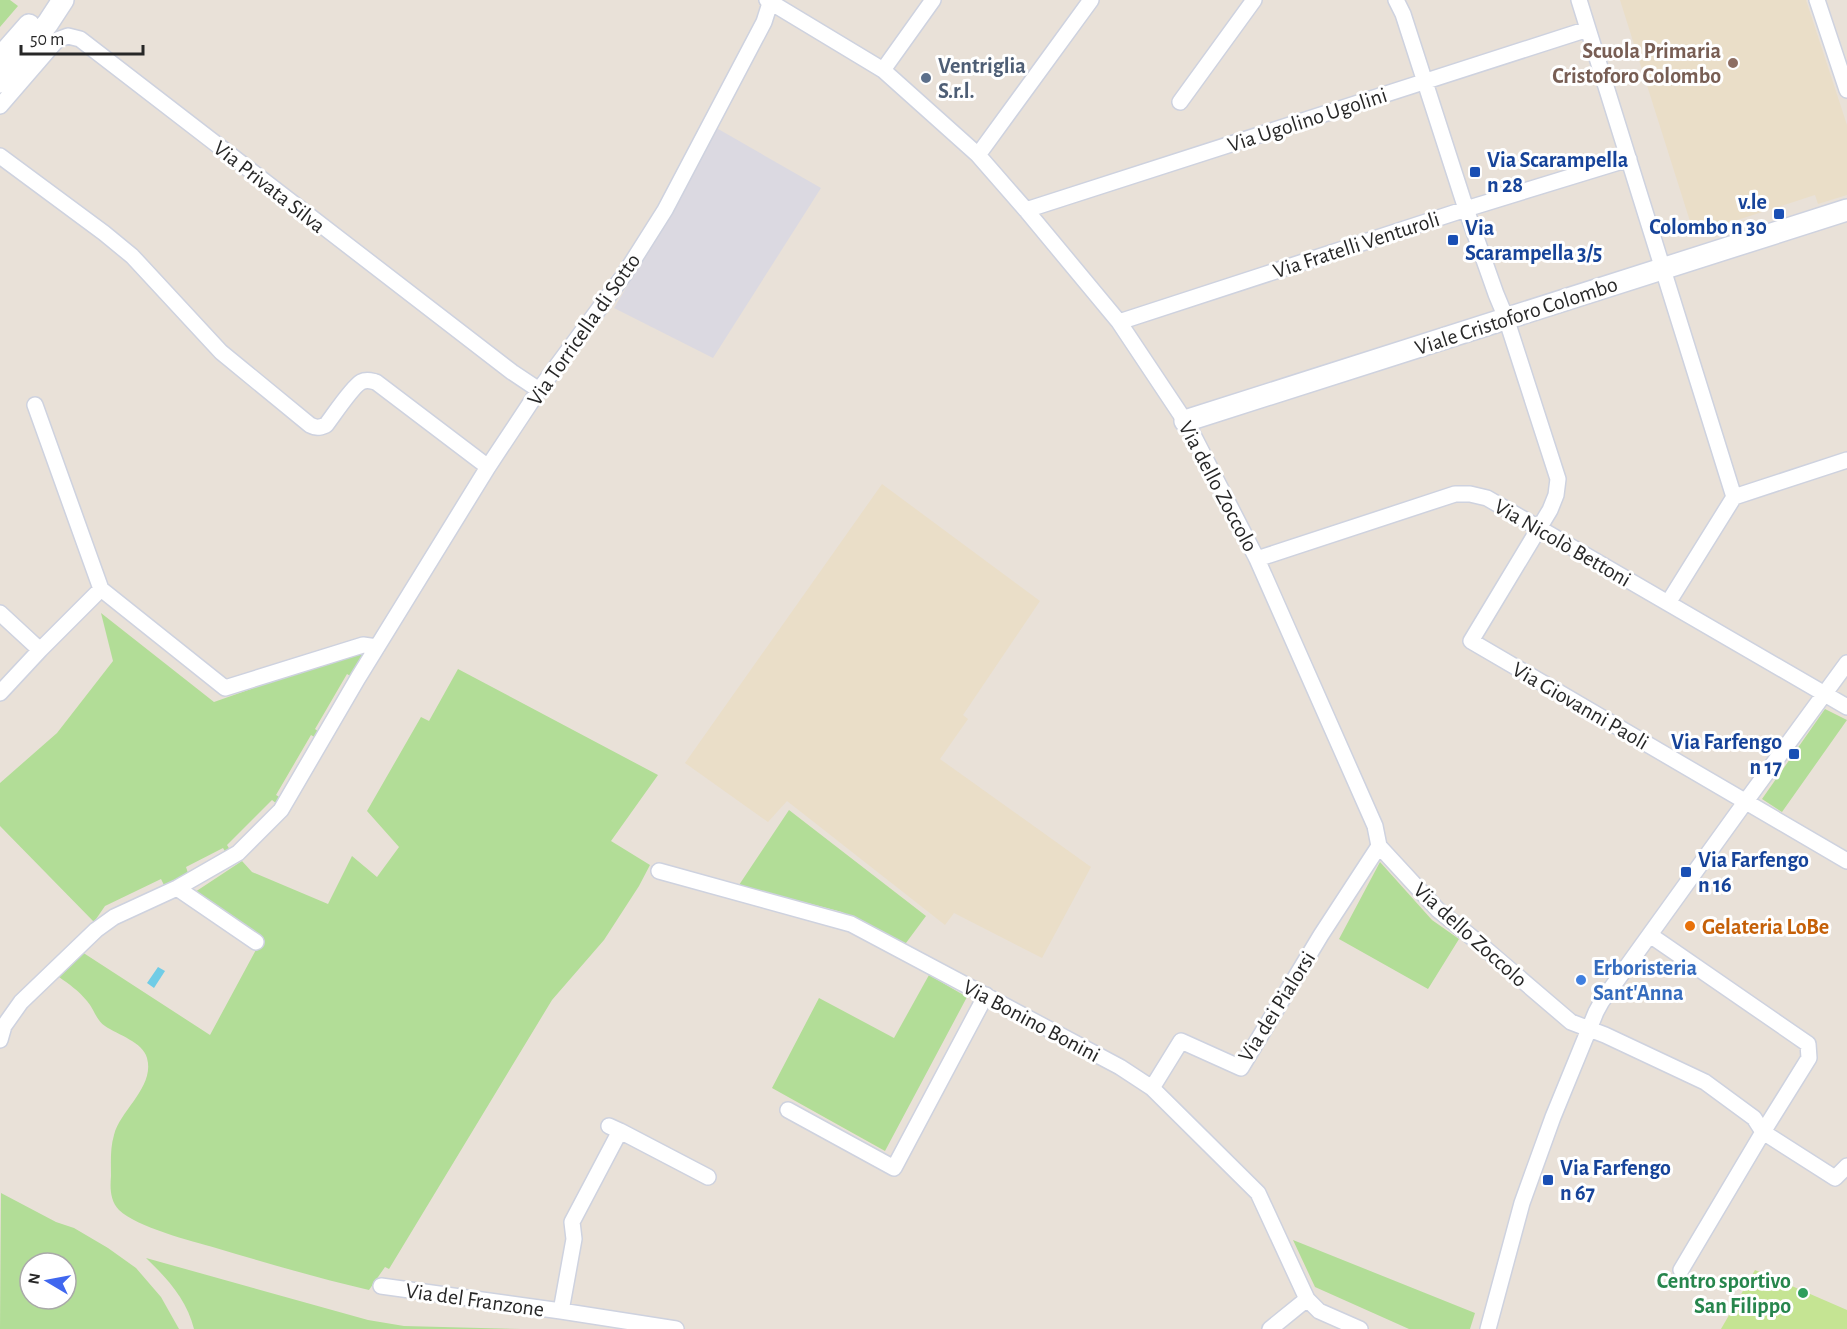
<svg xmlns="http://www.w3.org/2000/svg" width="1847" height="1329" font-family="'Alegreya Sans',sans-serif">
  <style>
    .industrial { fill: #dbd9e1 }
    .education { fill: #eadec8 }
    .green { fill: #b2dd97; fill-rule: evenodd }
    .pitch { fill: #c5e493 }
    .water { fill: #70cce6 }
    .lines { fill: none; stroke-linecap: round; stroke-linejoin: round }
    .street-casing { stroke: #ced2df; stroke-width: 18 }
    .secondary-casing { stroke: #ced2df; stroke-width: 24 }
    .street { stroke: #fff; stroke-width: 15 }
    .secondary { stroke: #fff; stroke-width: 21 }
    .education-dot { fill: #8d6e63; stroke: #fff; stroke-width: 2 }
    .service-dot { fill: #5c6f8a; stroke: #fff; stroke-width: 2 }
    .transit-dot { fill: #1a4fb4; stroke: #fff; stroke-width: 2 }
    .food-dot { fill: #e8710a; stroke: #fff; stroke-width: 2 }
    .shop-dot { fill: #3f7fe0; stroke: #fff; stroke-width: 2 }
    .leisure-dot { fill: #2e9e5b; stroke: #fff; stroke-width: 2 }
    .labels { text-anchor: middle; stroke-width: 6; stroke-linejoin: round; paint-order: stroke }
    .education-label { font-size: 22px; font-weight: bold; fill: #785e54; stroke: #fff; text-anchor: end }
    .service-label { font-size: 22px; font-weight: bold; fill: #4e5e75; stroke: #fff; text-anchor: start }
    .street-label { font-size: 22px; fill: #272727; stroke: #fff }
    .transit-label { font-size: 22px; font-weight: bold; fill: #164399; stroke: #fff; text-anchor: start }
    .food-label { font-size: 22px; font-weight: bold; fill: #c56008; stroke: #fff; text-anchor: start }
    .shop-label { font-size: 22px; font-weight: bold; fill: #366cbe; stroke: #fff; text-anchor: start }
    .leisure-label { font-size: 22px; font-weight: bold; fill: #27864d; stroke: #fff; text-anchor: end }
  </style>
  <rect width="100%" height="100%" fill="#e9e1d8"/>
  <path class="industrial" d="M713,126l108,62 -108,170 -99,-50 72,-120z"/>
  <path class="education" d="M1620,0h186l41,125v70l-29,9 -3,-9 -121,39z
    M882,484l158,117 -77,114 5,4 -28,40 151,108 -49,91 -88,-45 -9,12 -158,-124 -19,21 -83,-59z"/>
  <path class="green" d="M0,0h10l8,6 -18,21z
    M101,613l113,89 145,-51 6,3 -13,23 -5,-3 -32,55 4,3 -3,6 -5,-3 -35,60 5,3 -4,6 -5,-4 -45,45 3,5 -4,3 -3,-5 -37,19 2,6 -24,12 -3,-6 -56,27 -11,16 -94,-96v-43l57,-50 56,-72z
    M458,669l200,106 -47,66 39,24 -11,21 -35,54 -52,60 -163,269 -4,-2 -16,23c-52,-12 -102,-27 -153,-42 -25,-7 -79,-21 -97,-38 -9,-9 -9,-22 -8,-34 0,-13 -1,-28 3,-41 7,-26 41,-48 33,-77 -4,-16 -29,-23 -42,-32 -9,-6 -11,-17 -18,-25 -8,-10 -18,-17 -28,-24l23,-25 128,83 47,-87 -62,-56 47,-31 10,11 76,32 24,-48 25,21 22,-30 -32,-36 54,-94 8,4z
    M1825,709l22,11 -65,92 -20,-13z
    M789,810l137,106 -23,31 -61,-35 -103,-27z
    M1380,862l52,58 27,19 -31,50 -89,-50z
    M929,975l38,22 -82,154 -113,-63 47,-90 75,40z
    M1,1193l55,29 18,6 34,20 28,20 25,29 18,32h-179zM30,1263h36v36h-36z
    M1293,1240l182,73 -5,16h-61l-94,-42z
    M146,1258l222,62 36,6 118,3h-328c-7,-29 -27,-51 -48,-71z"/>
  <path class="pitch" d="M1755,1270l92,40v19h-126z"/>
  <path class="water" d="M158,967l7,4 -11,17 -7,-5z"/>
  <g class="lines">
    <defs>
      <path id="street" d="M767,0l116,70 95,85 48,55 93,112 70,105 68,132 118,267 4,20 59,64 36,29 97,83 34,13 100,47 49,36 9,14 -82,138
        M1396,0l7,14 63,195 30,85 10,24 52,161 -2,16 -6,15 -79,131 376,220
        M1579,0l155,497 -66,106
        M1817,0l30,90
        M883,70l50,-70
        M1180,102l74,-102
        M0,106l57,-66 11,-4 12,3 432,333 27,18
        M978,155l113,-155
        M0,156l104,77 28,23 89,96 89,73c6,3 9,3 16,0 7,-9 26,-38 35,-43 6,-3 10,-1 15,0l112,85
        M1026,210l562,-181
        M1119,322l347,-113 163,-50
        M35,405l66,184 124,99 138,-43 14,2
        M1734,497l113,-37
        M1257,559l198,-65h15l17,4 360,209
        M0,613l40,37
        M0,693l40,-43 61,-61
        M659,871l192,53 269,143 32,21 106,105 49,106 12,12 41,18
        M177,888l79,54
        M1650,935l158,109 1,14 -46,74 72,46 12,-12
        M0,1040l4,-14 17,-24 75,-72 18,-13 63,-29 61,-35 43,-43 77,-132 130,-211 51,-77 85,-115 41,-65 99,-188 7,-22
        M1152,1088l29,-47 60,27 80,-133 58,-89
        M788,1110l106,58 92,-173
        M620,1131l88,46
        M381,1286l180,25 115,18
        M561,1311l13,-72 -2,-17 48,-91 -11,-5
        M1270,1329l37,-30
        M1488,1329l34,-126 31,-86 43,-105 6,-11 144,-200 101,-138"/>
      <path id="secondary" d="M0,58l29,-33
        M0,82l48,-59 15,-23
        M1185,421l662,-211"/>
    </defs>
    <use href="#street" class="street-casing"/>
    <use href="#secondary" class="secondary-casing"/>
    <use href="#street" class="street"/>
    <use href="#secondary" class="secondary"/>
  </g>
  <circle class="education-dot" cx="1733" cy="63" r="6"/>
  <circle class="service-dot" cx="926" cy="78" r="6"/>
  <g class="transit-dot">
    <rect x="1469" y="166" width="12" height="12" rx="3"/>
    <rect x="1773" y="208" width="12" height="12" rx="3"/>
    <rect x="1447" y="234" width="12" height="12" rx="3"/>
    <rect x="1788" y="748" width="12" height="12" rx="3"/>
    <rect x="1680" y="866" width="12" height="12" rx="3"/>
    <rect x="1542" y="1174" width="12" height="12" rx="3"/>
  </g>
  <circle class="food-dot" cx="1690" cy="926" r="6"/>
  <circle class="shop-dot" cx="1581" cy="980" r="6"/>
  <circle class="leisure-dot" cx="1803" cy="1293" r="6"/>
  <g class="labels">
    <g class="education-label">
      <text x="1721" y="58">Scuola Primaria<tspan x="1721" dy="25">Cristoforo Colombo</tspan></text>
    </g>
    <g class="service-label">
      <text x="938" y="73">Ventriglia<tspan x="938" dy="25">S.r.l.</tspan></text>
    </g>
    <g class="street-label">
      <text transform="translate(1307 119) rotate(-18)" y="8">Via Ugolino Ugolini</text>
      <text transform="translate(270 186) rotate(38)" y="8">Via Privata Silva</text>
      <text transform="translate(1356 244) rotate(-18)" y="8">Via Fratelli Venturoli</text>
      <text transform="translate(1516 315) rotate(-18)" y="8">Viale Cristoforo Colombo</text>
      <text transform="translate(583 329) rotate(-55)" y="8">Via Torricella di Sotto</text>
      <text transform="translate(1219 486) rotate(62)" y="8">Via dello Zoccolo</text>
      <text transform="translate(1563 542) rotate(30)" y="8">Via Nicolò Bettoni</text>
      <text transform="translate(1581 705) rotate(30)" y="8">Via Giovanni Paoli</text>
      <text transform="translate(1471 934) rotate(42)" y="8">Via dello Zoccolo</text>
      <text transform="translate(1276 1006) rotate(-58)" y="8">Via dei Pialorsi</text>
      <text transform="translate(1032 1020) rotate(28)" y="8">Via Bonino Bonini</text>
      <text transform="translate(475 1299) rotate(8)" y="8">Via del Franzone</text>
    </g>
    <g class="transit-label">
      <text x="1487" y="167">Via Scarampella<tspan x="1487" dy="25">n 28</tspan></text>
      <text x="1767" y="209" text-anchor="end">v.le<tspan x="1767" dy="25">Colombo n 30</tspan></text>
      <text x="1465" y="235">Via<tspan x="1465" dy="25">Scarampella 3/5</tspan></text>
      <text x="1782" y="749" text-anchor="end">Via Farfengo<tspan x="1782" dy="25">n 17</tspan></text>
      <text x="1698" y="867">Via Farfengo<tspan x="1698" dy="25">n 16</tspan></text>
      <text x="1560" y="1175">Via Farfengo<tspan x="1560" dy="25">n 67</tspan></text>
    </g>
    <g class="food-label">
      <text x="1702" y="934">Gelateria LoBe</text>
    </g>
    <g class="shop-label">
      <text x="1593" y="975">Erboristeria<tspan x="1593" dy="25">Sant'Anna</tspan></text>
    </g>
    <g class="leisure-label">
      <text x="1791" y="1288">Centro sportivo<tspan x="1791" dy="25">San Filippo</tspan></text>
    </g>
  </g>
  <g transform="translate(48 1281) rotate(280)"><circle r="28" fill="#ffffff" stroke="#a9a9a9" stroke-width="1.5"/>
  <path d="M0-4.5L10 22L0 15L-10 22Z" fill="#4067ef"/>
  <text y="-9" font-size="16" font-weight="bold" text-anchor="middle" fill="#272727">N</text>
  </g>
  <path d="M21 45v9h122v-9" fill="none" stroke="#272727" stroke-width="3"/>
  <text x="30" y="45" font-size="18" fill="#272727" stroke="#ffffff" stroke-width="4.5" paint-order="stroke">50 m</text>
</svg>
